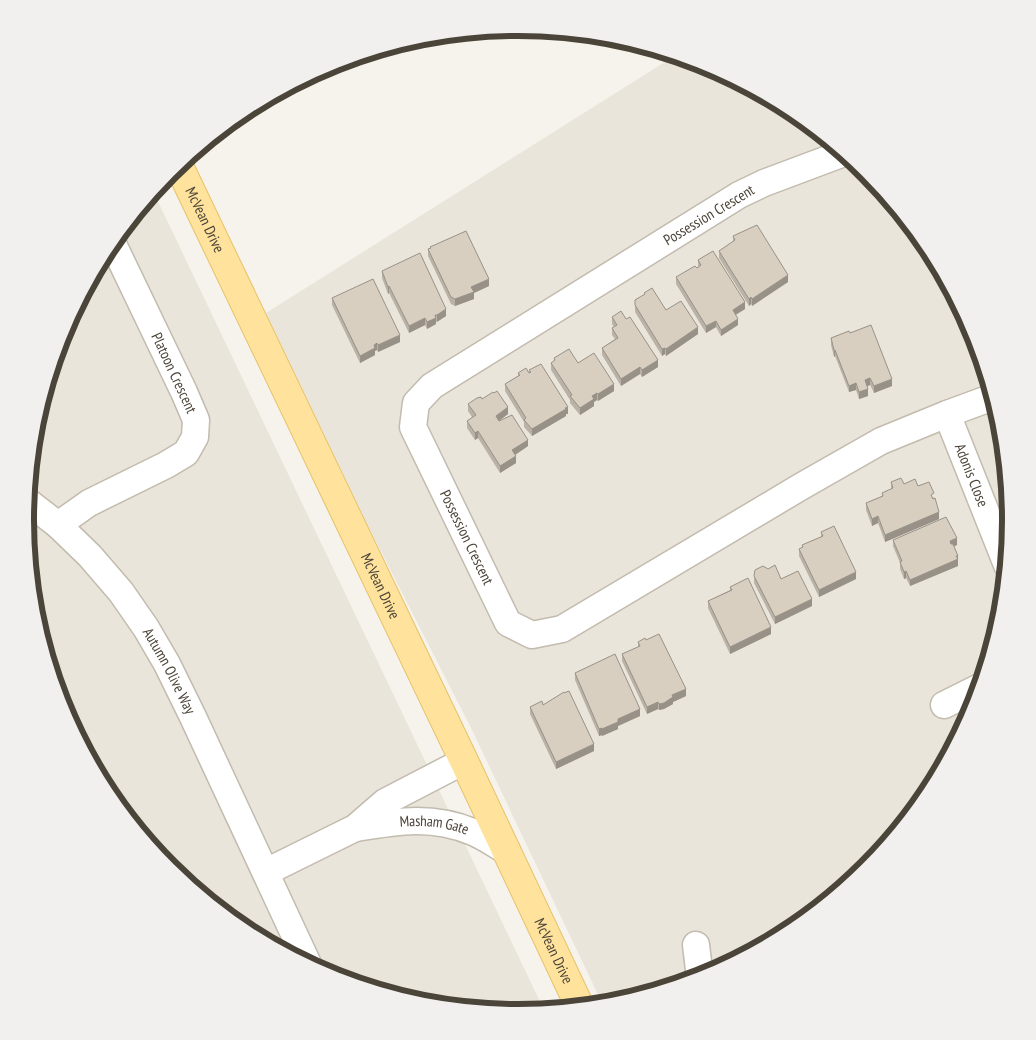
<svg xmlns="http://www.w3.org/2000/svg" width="1036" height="1040" font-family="'PT Sans Narrow',sans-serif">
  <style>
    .residential { fill: #eae5da }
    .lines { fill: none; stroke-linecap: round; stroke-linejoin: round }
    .minor-casing { stroke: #c2bbae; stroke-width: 29 }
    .major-casing { stroke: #e6c16a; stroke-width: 30 }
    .minor { stroke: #fff; stroke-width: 26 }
    .major { stroke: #ffe39c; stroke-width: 28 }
    .wall { fill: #bab2a6 }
    .shaded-wall { fill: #979187 }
    .building { fill: #d8cfc1; stroke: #979187 }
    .labels { text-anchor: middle; stroke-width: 4; stroke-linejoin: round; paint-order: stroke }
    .street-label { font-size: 15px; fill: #4b4439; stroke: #fff }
    .rim { fill: none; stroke: #4b4439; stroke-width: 6 }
  </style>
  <rect width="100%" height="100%" fill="#f6f3ec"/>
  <path class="residential" d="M676,55l31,10 85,45 75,62 61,74 46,86 28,92 9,96 -10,96 -28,93 -45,85 -62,75 -74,61 -86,46 -92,28 -11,1 -132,-277 -102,-200 -103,-215z
    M153,191l391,819 -26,3 -96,-10 -93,-28 -85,-45 -75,-62 -61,-74 -46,-86 -28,-92 -9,-96 10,-96 28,-93 45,-85z"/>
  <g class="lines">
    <defs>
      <g id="minor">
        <path id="s1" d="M844,153l-80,30 -25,12 -307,191 -16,17 -3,24 95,196 24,12 30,-6 240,-143 79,-45 66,-27 46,-17"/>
        <path id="s2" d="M947,414l60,151"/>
        <path id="s3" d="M27,501l31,24 32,31 31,36 25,36 21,36 26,53 115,247"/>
        <path d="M58,525l31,-22 77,-38 20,-12 9,-16 1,-17 -12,-28 -72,-150"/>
        <path d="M944,705l36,-18"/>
        <path id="s4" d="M356,828c42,-7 76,-13 117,4 12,5 23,13 34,19"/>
        <path d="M266,872l89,-44 30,-26 79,-41"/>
        <path d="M696,945l4,33"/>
      </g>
      <g id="major">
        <path id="s5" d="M178,164l286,597 116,246"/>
      </g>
    </defs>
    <use href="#minor" class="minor-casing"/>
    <use href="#major" class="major-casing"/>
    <use href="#minor" class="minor"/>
    <use href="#major" class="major"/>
  </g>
  <path class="wall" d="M733,236l55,46 -36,24 -1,-2 -2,2 -30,-48v-7l14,-10z
    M430,247l59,39 -15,7v6l-19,7 -4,-2 -23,-48v-7h2z
    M698,260l47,49 -9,6 2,10 -17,11 -5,-9 -10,6 -30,-49v-7l22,-10z
    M382,271l64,45 -10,6v2l-9,5 -2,-4 -16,8 -20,-40 -1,1 -6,-16z
    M644,293l22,17 32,24 -32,22 -1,-2 -3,2 -27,-44v-12l9,-5z
    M332,298l68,44 -22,10 -1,-2 -2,1v4l-15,8 -28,-58z
    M612,317l46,50 -16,10 -2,-3 -19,12 -19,-31v-7l13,-9 -3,-4v-7l2,-1 -2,-3z
    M850,333l42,53 -18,7 -4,-8 -3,1 1,10 -9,3 -3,-9 -7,2 -14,-36 -1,1 -3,-12v-7z
    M554,358l24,5 36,28 -16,10 -1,-1 -3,2v4l-14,9 -10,-12v-3l-19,-30v-7l3,-2z
    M529,370l39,44h-2v2l-34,20 -8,-9v-5l-19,-31v-7l13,-8v-3h11z
    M482,399l26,15 -9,7 29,25 -13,9 1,8 -16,10 -22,-35 -3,2 -8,-12v-7l5,-4 -4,-6v-7z
    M891,482l27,4 16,12 5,21 -54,23 -7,-19 -6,3 -6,-16v-7l16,-7v-3l9,-4z
    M821,532l35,47 -37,18 -20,-41v-7l3,-1v-3l19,-8z
    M893,540l64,5 -3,1 4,10v10l-48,20 -4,-8 -2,1 -4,-10v-6l-7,-17z
    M754,576l27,3 31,27 -37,18 -21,-41z
    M730,587l41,47 -41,20 -22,-46v-7l22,-11z
    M638,642l48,54 -13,6v2l-9,5 -5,1 -1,-1 -11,5 -25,-53v-7l16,-7z
    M575,673l65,43 -22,10v3l-16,7v-1l-3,1 -24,-56z
    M543,705l51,46 -38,18 -26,-55v-7z"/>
  <path class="shaded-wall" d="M788,275v7l-36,24v-7z
    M489,279v7l-15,7v6l-19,7v-7l16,-12z
    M389,286v7l-1,1v-7z
    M751,297v7l-2,2v-7z
    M745,302v7l-12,7v-6z
    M446,309v7l-9,6v-7z
    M425,318v7l-16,8v-7z
    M436,318v6l-9,5v-7z
    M738,319v6l-17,11v-6z
    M716,321v6l-10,6v-7z
    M698,327v7l-32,22v-7z
    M400,335v7l-22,10v-7z
    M377,343v7l-2,1v4l-15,8v-7l14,-11z
    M665,348v6l-3,2v-7z
    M834,350h1v6l-1,1z
    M658,360v7l-16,10v-7z
    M640,367v7l-19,12v-7z
    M870,378v7l-5,2v-7z
    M892,379v7l-18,7v-7z
    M856,383v7l-7,2v-6z
    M614,384v7l-16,10v-7z
    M868,389v7l-9,3v-7z
    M597,393v7l-3,2v4l-14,9v-7l12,-12z
    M508,407v7l-12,9v-7z
    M568,407v7h-2v2l-34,20v-7z
    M478,431v7l-3,2v-7z
    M528,440v6l-16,11v-7z
    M516,456v7l-16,10v-7z
    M939,512v7l-54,23v-7z
    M878,516v7l-6,3v-7z
    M957,538v7l-7,3v-7z
    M958,556v10l-48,20v-6z
    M906,571v7l-2,1v-7z
    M856,572v7l-37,18v-7z
    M812,599v7l-37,18v-7z
    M771,627v7l-41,20v-7z
    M686,689v7l-13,6v2l-9,5 -5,1v-6l13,-9z
    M658,702v7l-11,5v-7z
    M640,709v7l-22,10v3l-16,7v-7l16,-10z
    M602,728v7l-3,1v-7z
    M594,744v7l-38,18v-7z"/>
  <path class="building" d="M757,225l31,50 -36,24 -1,-2 -2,2 -30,-48 16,-11 -2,-4z
    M466,231l23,48 -18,8 3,5 -19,7 -4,-2 -23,-48 3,-1 -1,-1z
    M713,251l32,51 -12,8 5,9 -17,11 -5,-9 -10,5 -30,-49 19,-11 2,2 4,-3 -3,-5z
    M420,253l26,56 -9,6h-2l1,3 -9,4 -2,-4 -16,8 -20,-40 -1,1 -6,-16z
    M373,279l27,56 -22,10 -1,-2 -3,2 1,3 -15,8 -28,-58z
    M652,288l14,22 15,-9 17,26 -32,22 -1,-1 -3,1 -27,-44v-5l10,-6 -1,-1z
    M621,311l5,8 4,-2 28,43 -16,10 -2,-3 -19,12 -19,-31 16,-10 -6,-10 5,-3 -5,-8z
    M871,325l21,54 -18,7 -4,-8 -5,2 3,9 -9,3 -3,-9 -7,3 -14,-36h-1l-3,-12 18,-7 1,2z
    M569,349l9,14 16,-10 20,31 -16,10 -1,-1 -5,3 2,3 -14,9 -10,-12 2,-1 -21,-32 4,-3 -1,-2z
    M541,364l27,43 -3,1 1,1 -34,20 -8,-9 2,-2 -21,-34 15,-9 -2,-2 8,-5 3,5 2,-1 -2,-2z
    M497,391l11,16 -12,9 3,5 13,-6 16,25 -16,10 4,6 -16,10 -22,-35 -3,2 -8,-12 9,-6 -8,-11 9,-6 4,-1 1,2 11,-7 1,1z
    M901,478l3,6 11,-5 3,7 11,-4 5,11 -3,2 2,4 2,-1 4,14 -54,23 -7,-19 -6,3 -6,-16 17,-7 -1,-3 11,-5 -2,-6z
    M946,517l11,21 -7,3 1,3h2l5,12h-2l2,3 -48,21 -4,-9 -2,1 -4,-10 2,-1 -9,-21z
    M834,526l22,46 -37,18 -20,-41 4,-2 -1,-2 21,-9 -2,-4z
    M775,565l6,14 17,-8 14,28 -37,18 -21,-41 1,-6 8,-4 5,3z
    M748,578l23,49 -41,20 -22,-46 24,-11 -2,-3z
    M659,634l27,55 -14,6 1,2 -9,6 -5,1 -1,-2 -11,5 -25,-53 18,-8 -2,-4 7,-4 1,2z
    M615,654l25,55 -22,10v3l-16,7v-1l-3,1 -24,-56z
    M569,691l25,53 -38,18 -26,-55 12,-6 1,4 21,-13v1z"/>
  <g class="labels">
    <g class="street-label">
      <text transform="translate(709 215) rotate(-31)" y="5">Possession Crescent</text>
      <text dy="5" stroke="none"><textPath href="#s5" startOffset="62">McVean Drive</textPath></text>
      <text transform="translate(174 373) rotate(65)" y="5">Platoon Crescent</text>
      <text dy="5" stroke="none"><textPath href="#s2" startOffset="66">Adonis Close</textPath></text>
      <text dy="5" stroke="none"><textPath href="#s1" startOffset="645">Possession Crescent</textPath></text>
      <text dy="5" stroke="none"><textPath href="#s5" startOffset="468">McVean Drive</textPath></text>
      <text dy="5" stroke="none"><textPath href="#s3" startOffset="224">Autumn Olive Way</textPath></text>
      <text dy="5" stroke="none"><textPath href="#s4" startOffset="79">Masham Gate</textPath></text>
      <text dy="5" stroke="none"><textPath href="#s5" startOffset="872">McVean Drive</textPath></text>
    </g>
  </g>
  <path d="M0 0H1036V1040H0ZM34 520a484 484 0 1 1 968 0a484 484 0 1 1-968 0Z" fill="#f1f0ef" fill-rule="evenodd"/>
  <path class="rim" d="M34 520a484 484 0 1 1 968 0a484 484 0 1 1-968 0Z"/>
</svg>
